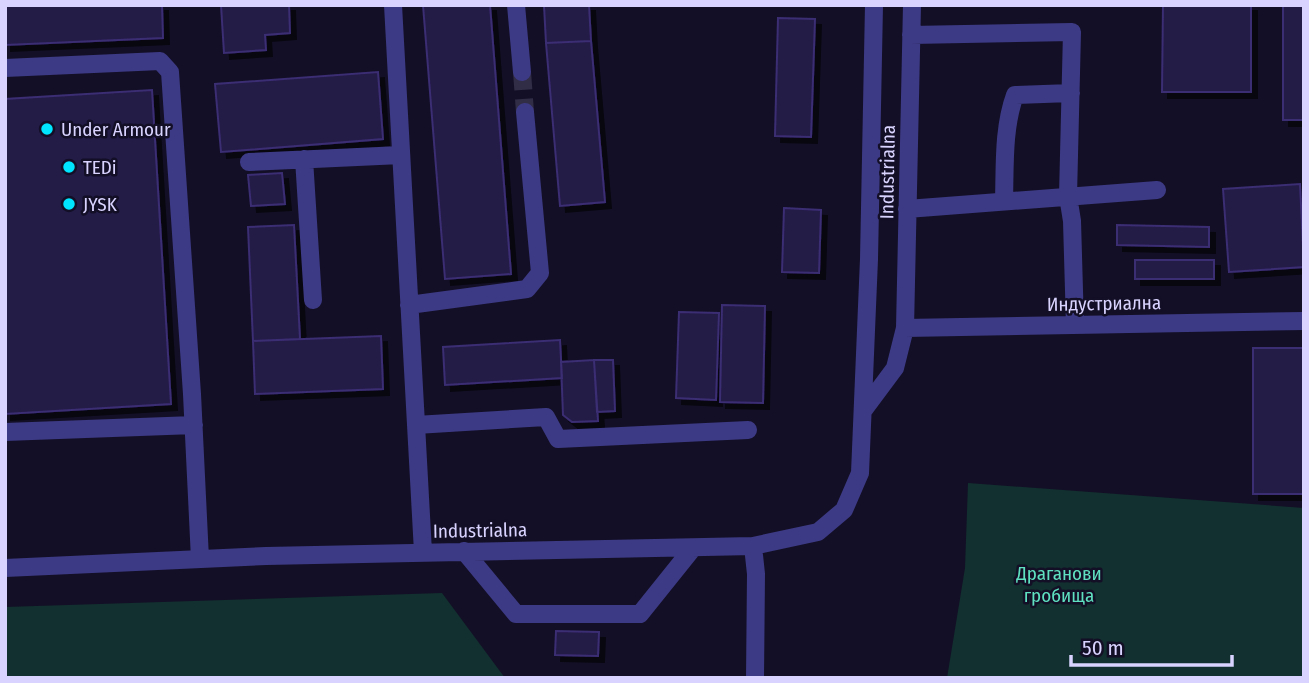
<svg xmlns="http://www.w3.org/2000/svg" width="1309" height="683" font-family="'Fira Sans Condensed',sans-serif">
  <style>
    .green { fill: #12302f }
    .building { fill: #241b47; stroke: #3b2d73; stroke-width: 2; filter: url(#shadow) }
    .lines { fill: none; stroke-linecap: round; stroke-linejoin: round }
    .minor-tunnel { stroke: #312d47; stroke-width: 18; stroke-dasharray: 18 9; stroke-linecap: butt }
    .minor { stroke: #3d3a85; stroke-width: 18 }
    .poi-dot { fill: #00e5ff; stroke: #130f26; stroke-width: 2.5 }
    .labels { text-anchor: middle; stroke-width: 5; stroke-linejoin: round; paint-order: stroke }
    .poi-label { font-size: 19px; fill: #d9d4ff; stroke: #130f26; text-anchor: start }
    .street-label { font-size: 19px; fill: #d9d4ff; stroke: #130f26 }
    .park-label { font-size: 19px; fill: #5fe0c0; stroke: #130f26 }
  </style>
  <defs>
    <filter id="shadow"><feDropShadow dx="6" dy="6" stdDeviation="0" flood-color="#0009"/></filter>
  </defs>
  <rect width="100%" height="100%" fill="#130f26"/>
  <path class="green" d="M968,483l336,25v170h-357l18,-110z
    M442,593l63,85h-500v-71z"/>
  <path class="building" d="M5,5h157l1,33 -158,7z
    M221,5h68l1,28 -25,2 1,15 -42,3z
    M423,5h67l21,269 -66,5z
    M544,5h45l2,36 -45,2z
    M1163,5h88v87h-89z
    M1283,5h21v115h-21z
    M778,18l37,1 -4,118 -36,-1z
    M591,41l14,161 -45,4 -14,-163z
    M378,72l5,67 -162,13 -6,-68z
    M152,90l19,314 -166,10v-315z
    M282,173l3,31 -34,2 -3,-31z
    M1300,184l4,83 -75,5 -6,-83z
    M784,208l37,2 -2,63 -37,-1z
    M294,225l6,114 -47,2 -5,-114z
    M1117,225l92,2v20l-92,-2z
    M1135,260h79v19h-79z
    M722,305l43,1 -2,97 -43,-1z
    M679,312l40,1 -3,87 -40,-2z
    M381,336l2,53 -128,5 -2,-53z
    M560,340l2,38 -117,7 -2,-38z
    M1253,348h51v146h-51z
    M594,360l4,61 -26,1 -9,-7 -2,-53z
    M594,360h19l2,51 -18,1z
    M556,631l43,1 -1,24 -43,-1z"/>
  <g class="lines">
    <path class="minor-tunnel" d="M522,72l3,40"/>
    <path class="minor" d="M393,5l30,547
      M516,5l6,67
      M911,35l161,-3 -4,164 4,25 3,104
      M5,68l155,-7 10,11 22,322 8,165
      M304,159l9,141
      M249,162l152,-7
      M1004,201c1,-35 -1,-73 11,-106l56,-2
      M907,209l250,-19
      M409,305l118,-16 13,-16 -15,-161
      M905,328l399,-7
      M863,411l32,-43 10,-40 7,-323
      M416,425l130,-8 12,22 190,-9
      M5,432l189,-7
      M753,546l3,28 -1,104
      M464,551l52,63h124l53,-66
      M5,568l261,-12 487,-10 65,-14 26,-22 16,-37 9,-214 5,-254"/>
  </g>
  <g class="poi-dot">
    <circle cx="47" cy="129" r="7"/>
    <circle cx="69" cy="167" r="7"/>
    <circle cx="69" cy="204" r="7"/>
  </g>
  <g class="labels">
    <g class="poi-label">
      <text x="61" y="136">Under Armour</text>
      <text x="83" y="174">TEDi</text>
      <text x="83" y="211">JYSK</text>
    </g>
    <g class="street-label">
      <text transform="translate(887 172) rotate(-89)" y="7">Industrialna</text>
      <text transform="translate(1104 303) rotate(-1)" y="7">Индустриална</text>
      <text transform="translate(480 530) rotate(-1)" y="7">Industrialna</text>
    </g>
    <g class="park-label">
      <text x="1059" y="580">Драганови<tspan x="1059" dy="22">гробища</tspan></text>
    </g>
  </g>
  <rect width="1309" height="683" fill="none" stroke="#d9d4ff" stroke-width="14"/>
  <path d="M1071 655v10h161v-10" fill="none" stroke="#d9d4ff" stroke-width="3.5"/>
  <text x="1082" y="655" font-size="21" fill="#d9d4ff" stroke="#130f26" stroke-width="5" paint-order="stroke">50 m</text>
</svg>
